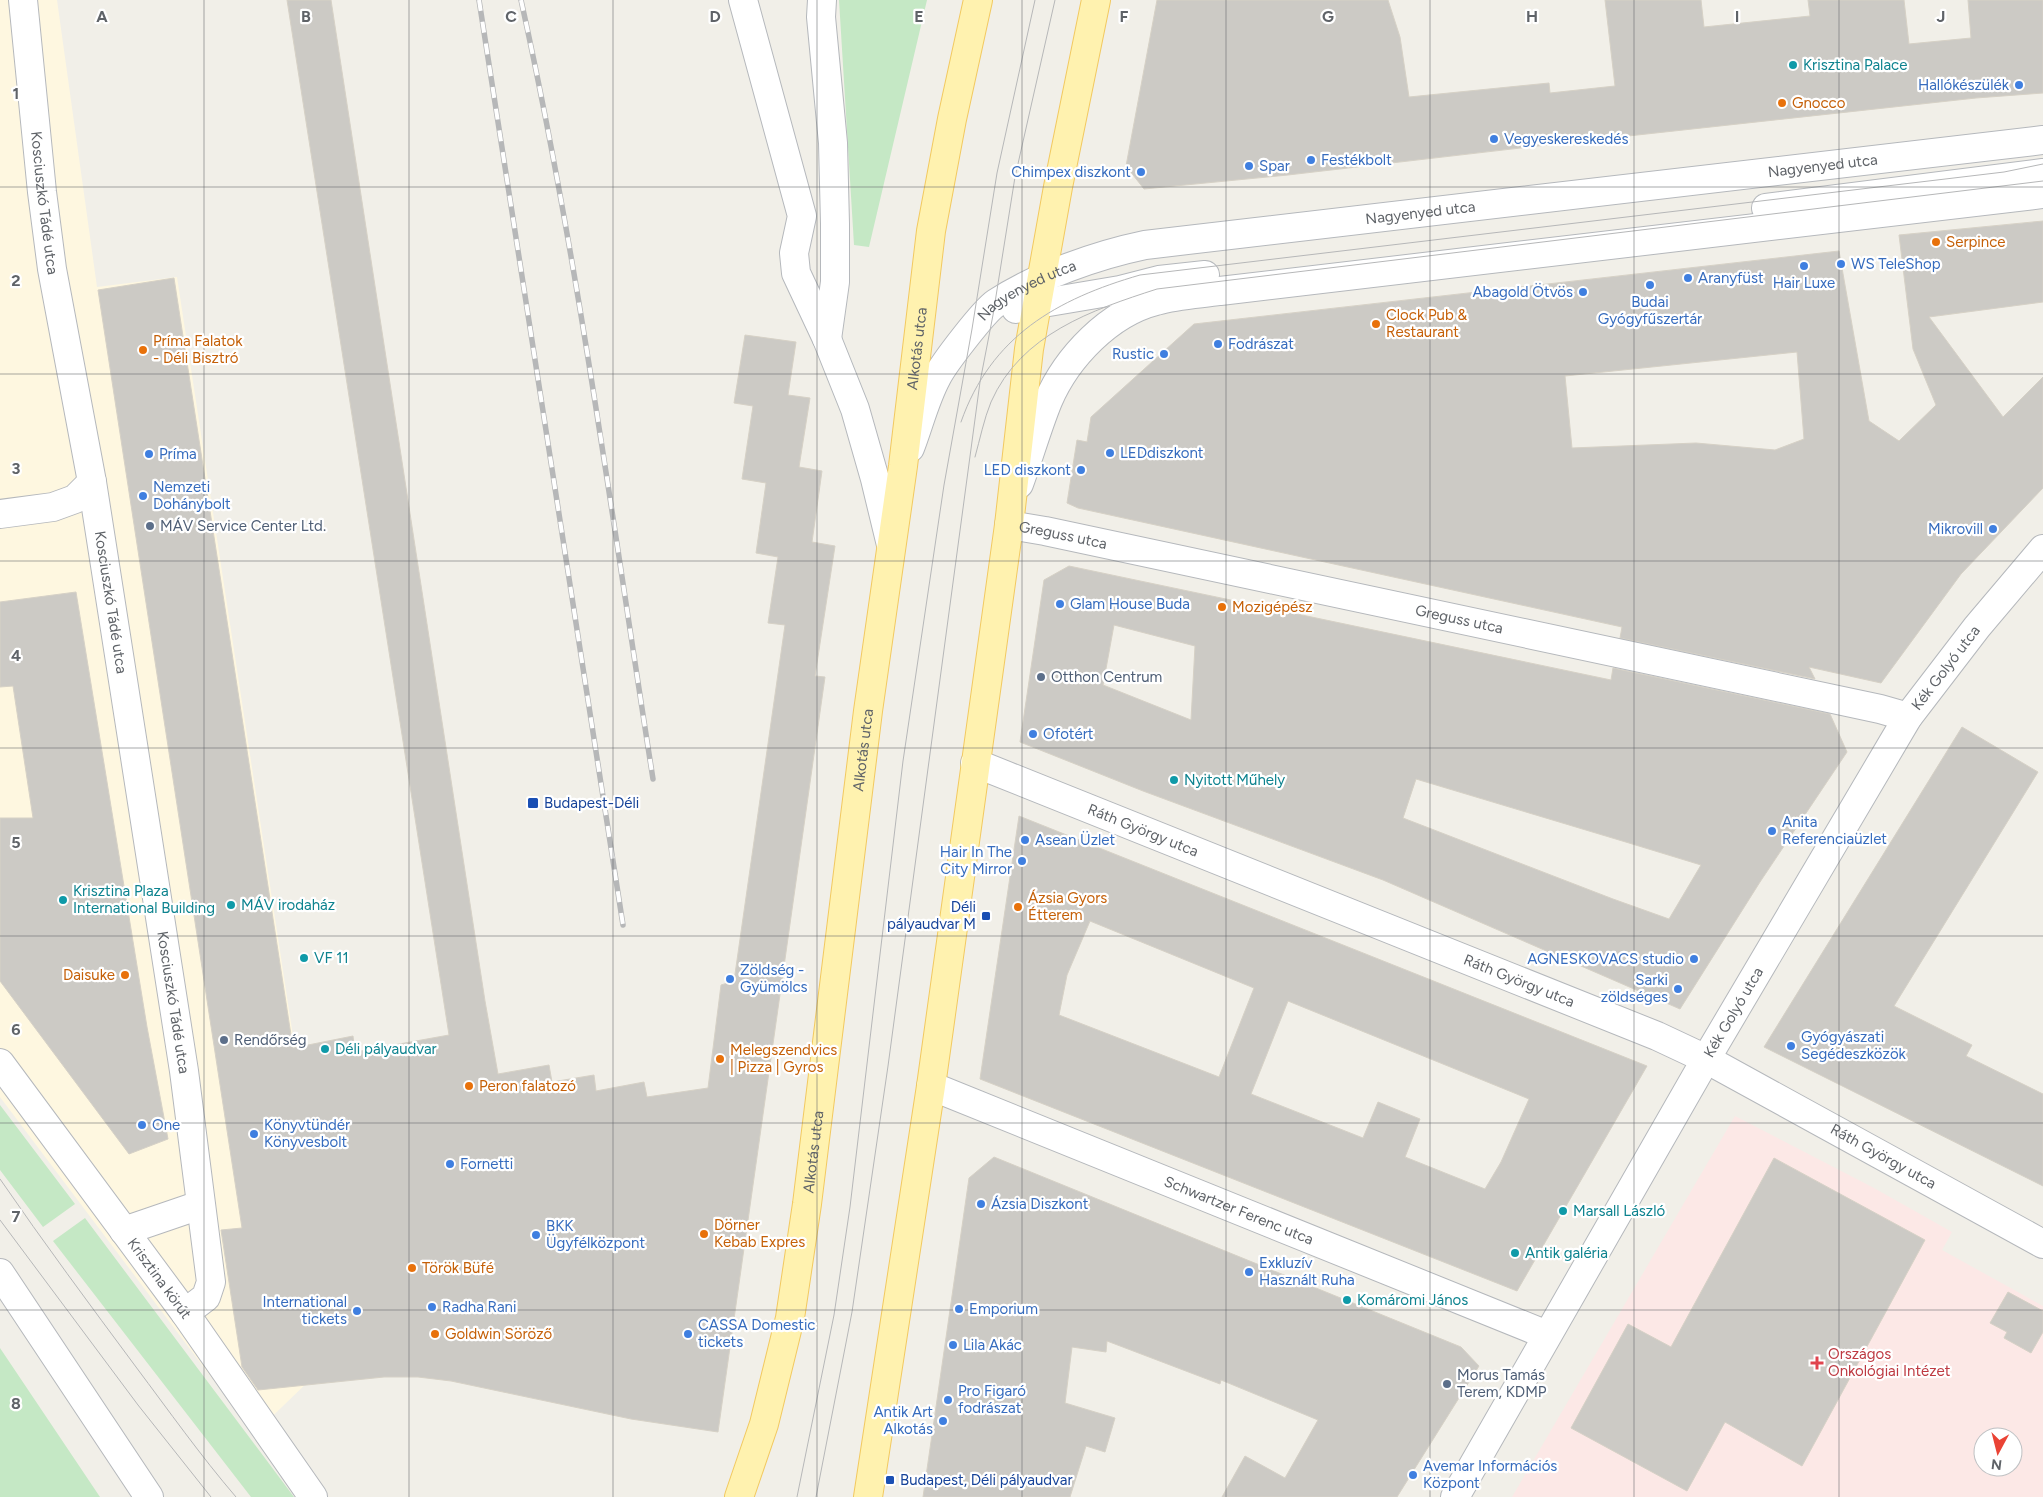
<svg xmlns="http://www.w3.org/2000/svg" width="2043" height="1497" font-family="Figtree,sans-serif">
  <style>
    .commercial { fill: #fef7e0 }
    .medical { fill: #fce8e6; fill-rule: evenodd }
    .green { fill: #c5e8c5 }
    .building { fill: #cccac5; stroke: #d6d1c6; fill-rule: evenodd }
    .lines { fill: none; stroke-linecap: round; stroke-linejoin: round }
    .minor-casing { stroke: #b5b8bc; stroke-width: 30 }
    .major-casing { stroke: #f2c960; stroke-width: 30 }
    .minor { stroke: #fff; stroke-width: 28 }
    .major { stroke: #fff2af; stroke-width: 28 }
    .tram { stroke: #b6b7b8; stroke-width: 1 }
    .rail-casing { stroke: #b6b7b8; stroke-width: 5.5 }
    .rail { stroke: #fff; stroke-width: 4; stroke-dasharray: 11; stroke-linecap: butt }
    .grid { fill: none; stroke: #5f6368; stroke-width: 1; stroke-opacity: 0.55 }
    .culture-dot { fill: #0f9aa8; stroke: #fff; stroke-width: 2 }
    .shop-dot { fill: #3f7fe0; stroke: #fff; stroke-width: 2 }
    .food-dot { fill: #e8710a; stroke: #fff; stroke-width: 2 }
    .service-dot { fill: #5c6f8a; stroke: #fff; stroke-width: 2 }
    .transit-dot { fill: #1a4fb4; stroke: #fff; stroke-width: 2 }
    .health-dot { fill: #e0444e; stroke: #fff; stroke-width: 2 }
    .labels { text-anchor: middle; stroke-width: 4.5; stroke-linejoin: round; paint-order: stroke }
    .culture-label { font-size: 15px; fill: #0d838f; stroke: #fff; text-anchor: start }
    .shop-label { font-size: 15px; fill: #366cbe; stroke: #fff; text-anchor: start }
    .food-label { font-size: 15px; fill: #c56008; stroke: #fff; text-anchor: start }
    .street-label { font-size: 15px; fill: #5f6368; stroke: #fff }
    .service-label { font-size: 15px; fill: #4e5e75; stroke: #fff; text-anchor: start }
    .transit-label { font-size: 15px; fill: #164399; stroke: #fff; text-anchor: start }
    .health-label { font-size: 15px; fill: #be3a42; stroke: #fff; text-anchor: start }
    .grid-label { font-size: 16px; text-anchor: middle; font-weight: bold; fill: #5f6368; stroke: #fff; stroke-width: 4.5; stroke-linejoin: round; paint-order: stroke }
  </style>
  <rect width="100%" height="100%" fill="#f1efe8"/>
  <path class="commercial" d="M0,0h57l40,287 80,-10 164,1073 -87,84 -254,-337z"/>
  <path class="medical" d="M1735,1116l139,72 78,44 -10,18 101,56v191h-531zM1983,1437h30v30h-30z"/>
  <path class="green" d="M839,0h88l-58,247 -15,-2z
    M0,1105l75,99 -32,23 -43,-57z
    M85,1218l209,279h-43l-198,-256z
    M0,1348l100,149h-100z"/>
  <path class="building" d="M287,0h44l154,1001 13,73 51,-9 3,17 42,-7 2,16 48,-9 3,15 61,-9 13,-103 13,-4 51,-356 -17,-2 10,-66 -22,-4 10,-70 -24,-4 11,-73 -19,-3 11,-68 51,7 -8,53 22,3 -11,69 23,4 -10,71 23,4 -20,130 10,1 -107,755 -87,-13 -180,-38 -33,-4h-34l-126,13 -16,-23 -21,-137 21,-2 -144,-938 76,-12 119,770 60,-12 2,16 94,-17z
    M1157,0h231l12,37 9,60 140,-14 1,10 65,-7 -10,-86h96l3,27 106,-11 -2,-16h96l5,44 62,-6 -3,-38h75v93l-67,5 -421,46 -267,31 -144,14 -18,-23z
    M2043,221v81l-114,15 74,100 40,-40v111l-82,86 -80,109 -72,-16 6,12 -195,-41 2,-11 -544,-119 -11,-5 10,-63 10,2 4,-25 103,-93 645,-73 30,170 30,20 37,-36 -23,-56 -14,-114zM1797,352l7,87 -29,11 -79,-7 -124,5 -7,-72z
    M1069,566l542,114 2,-12 217,46 17,38 -87,130 -80,127 -297,-129 -240,-89 -123,-49 24,-162zM1114,625l81,21 -4,74 -88,-35zM1416,779l213,64 72,22 -32,54 -56,-20 -210,-81z
    M76,592l71,435 21,112 -39,15 -129,-173v-163h33l-20,-132 -13,1v-85z
    M1962,727l76,45 -144,234 78,39 -6,11 77,38v92l-279,-139z
    M1019,816l628,250 -130,225 -537,-212zM1090,921l164,67 -35,89 -160,-62 8,-40zM1288,1001l241,98 -28,63 -16,27 -80,-32 15,-38 -42,-17 -15,36 -112,-44z
    M994,1157l467,190 18,19 -82,131h-175l23,-41 40,22 33,-58 -97,-40 -1,4 -113,-43 -1,11 -34,-5 -7,56 50,15 -10,34 -19,-6 -16,51h-147l46,-319z
    M1774,1158l151,82 -123,226 -77,-44 -38,69 -116,-63 57,-104 43,23z
    M2008,1292l35,19v21l-12,21 -27,-15 3,-6 -17,-9z"/>
  <g class="lines">
    <defs>
      <g id="minor">
        <path id="s1" d="M23,0l19,192 10,77 40,213 92,589 27,211 -5,15 -21,16"/>
        <path d="M743,0l59,216 -8,37 2,20 31,66 28,70 20,70 16,66"/>
        <path d="M822,0l-1,17 12,126 2,81v58l-8,57"/>
        <path d="M1766,208l277,-35"/>
        <path d="M1016,309l21,-5 83,-14 39,-10 46,-5"/>
        <path id="s2" d="M910,448c9,-23 15,-49 27,-71 7,-14 47,-66 59,-74 41,-27 101,-48 149,-58l898,-105"/>
        <path d="M1019,484c10,-27 18,-56 29,-83 19,-44 61,-88 108,-100 20,-6 43,-7 64,-10l823,-97"/>
        <path d="M0,514l53,-7 22,-8 17,-17"/>
        <path id="s3" d="M1009,525l36,6 835,178 28,8"/>
        <path id="s4" d="M975,763l682,273 49,23 337,185"/>
        <path id="s5" d="M0,1063l185,250 128,184"/>
        <path id="s6" d="M931,1086l616,249"/>
        <path d="M124,1231l76,-26"/>
        <path d="M0,1273l149,224"/>
        <path id="s7" d="M1455,1497l251,-438 202,-342 69,-90 66,-78"/>
      </g>
      <g id="major">
        <path id="s8" d="M739,1497l25,-73 26,-106 17,-114 61,-493 35,-245 28,-235 21,-112 26,-119"/>
        <path d="M868,1497l63,-411 78,-561 20,-176 29,-162 38,-187"/>
      </g>
    </defs>
    <use href="#minor" class="minor-casing"/>
    <use href="#major" class="major-casing"/>
    <use href="#minor" class="minor"/>
    <use href="#major" class="major"/>
    <path class="tram" d="M961,422c30,-86 96,-123 179,-147l864,-103 39,-8
      M975,457c5,-18 9,-38 16,-55 30,-68 101,-92 166,-113l886,-108
      M0,1179c44,64 90,126 136,188 33,44 64,88 100,130
      M0,1220l138,185 73,92
      M797,1497l37,-182 16,-108 53,-446 41,-276 28,-156 25,-156 38,-173
      M816,1497l36,-185 36,-246 92,-684 13,-67 22,-138 40,-177"/>
    <defs>
      <path id="rail" d="M479,0l144,925
        M521,0c57,258 91,519 132,779"/>
    </defs>
    <use href="#rail" class="rail-casing"/>
    <use href="#rail" class="rail"/>
  </g>
  <path class="grid" d="M204,0v1497M409,0v1497M613,0v1497M817,0v1497M1022,0v1497M1226,0v1497M1430,0v1497M1634,0v1497M1839,0v1497M0,187h2043M0,374h2043M0,561h2043M0,748h2043M0,936h2043M0,1123h2043M0,1310h2043"/>
  <g class="culture-dot">
    <circle cx="1793" cy="65" r="5"/>
    <circle cx="1174" cy="780" r="5"/>
    <circle cx="63" cy="900" r="5"/>
    <circle cx="231" cy="905" r="5"/>
    <circle cx="304" cy="958" r="5"/>
    <circle cx="325" cy="1049" r="5"/>
    <circle cx="1563" cy="1211" r="5"/>
    <circle cx="1515" cy="1253" r="5"/>
    <circle cx="1347" cy="1300" r="5"/>
  </g>
  <g class="shop-dot">
    <circle cx="2019" cy="85" r="5"/>
    <circle cx="1494" cy="139" r="5"/>
    <circle cx="1311" cy="160" r="5"/>
    <circle cx="1249" cy="166" r="5"/>
    <circle cx="1141" cy="172" r="5"/>
    <circle cx="1841" cy="264" r="5"/>
    <circle cx="1804" cy="266" r="5"/>
    <circle cx="1688" cy="278" r="5"/>
    <circle cx="1650" cy="285" r="5"/>
    <circle cx="1583" cy="292" r="5"/>
    <circle cx="1218" cy="344" r="5"/>
    <circle cx="1164" cy="354" r="5"/>
    <circle cx="1110" cy="453" r="5"/>
    <circle cx="149" cy="454" r="5"/>
    <circle cx="1081" cy="470" r="5"/>
    <circle cx="143" cy="496" r="5"/>
    <circle cx="1993" cy="529" r="5"/>
    <circle cx="1060" cy="604" r="5"/>
    <circle cx="1033" cy="734" r="5"/>
    <circle cx="1772" cy="831" r="5"/>
    <circle cx="1025" cy="840" r="5"/>
    <circle cx="1022" cy="861" r="5"/>
    <circle cx="1694" cy="959" r="5"/>
    <circle cx="730" cy="979" r="5"/>
    <circle cx="1678" cy="989" r="5"/>
    <circle cx="1791" cy="1046" r="5"/>
    <circle cx="142" cy="1125" r="5"/>
    <circle cx="254" cy="1134" r="5"/>
    <circle cx="450" cy="1164" r="5"/>
    <circle cx="981" cy="1204" r="5"/>
    <circle cx="536" cy="1235" r="5"/>
    <circle cx="1249" cy="1272" r="5"/>
    <circle cx="432" cy="1307" r="5"/>
    <circle cx="959" cy="1309" r="5"/>
    <circle cx="357" cy="1311" r="5"/>
    <circle cx="688" cy="1334" r="5"/>
    <circle cx="953" cy="1345" r="5"/>
    <circle cx="948" cy="1400" r="5"/>
    <circle cx="943" cy="1421" r="5"/>
    <circle cx="1413" cy="1475" r="5"/>
  </g>
  <g class="food-dot">
    <circle cx="1782" cy="103" r="5"/>
    <circle cx="1936" cy="242" r="5"/>
    <circle cx="1376" cy="324" r="5"/>
    <circle cx="143" cy="350" r="5"/>
    <circle cx="1222" cy="607" r="5"/>
    <circle cx="1018" cy="907" r="5"/>
    <circle cx="125" cy="975" r="5"/>
    <circle cx="720" cy="1059" r="5"/>
    <circle cx="469" cy="1086" r="5"/>
    <circle cx="704" cy="1234" r="5"/>
    <circle cx="412" cy="1268" r="5"/>
    <circle cx="435" cy="1334" r="5"/>
  </g>
  <g class="service-dot">
    <circle cx="150" cy="526" r="5"/>
    <circle cx="1041" cy="677" r="5"/>
    <circle cx="224" cy="1040" r="5"/>
    <circle cx="1447" cy="1384" r="5"/>
  </g>
  <g class="transit-dot">
    <rect x="527" y="797" width="12" height="12" rx="2.5"/>
    <rect x="981" y="911" width="10" height="10" rx="2.5"/>
    <rect x="885" y="1475" width="10" height="10" rx="2.5"/>
  </g>
  <path class="health-dot" d="M1814.5 1355.5h5v5h5v5h-5v5h-5v-5h-5v-5h5z"/>
  <g class="labels">
    <g class="culture-label">
      <text x="1803" y="70">Krisztina Palace</text>
      <text x="1184" y="785">Nyitott Műhely</text>
      <text x="73" y="896">Krisztina Plaza<tspan x="73" dy="17">International Building</tspan></text>
      <text x="241" y="910">MÁV irodaház</text>
      <text x="314" y="963">VF 11</text>
      <text x="335" y="1054">Déli pályaudvar</text>
      <text x="1573" y="1216">Marsall László</text>
      <text x="1525" y="1258">Antik galéria</text>
      <text x="1357" y="1305">Komáromi János</text>
    </g>
    <g class="shop-label">
      <text x="2009" y="90" text-anchor="end">Hallókészülék</text>
      <text x="1504" y="144">Vegyeskereskedés</text>
      <text x="1321" y="165">Festékbolt</text>
      <text x="1259" y="171">Spar</text>
      <text x="1131" y="177" text-anchor="end">Chimpex diszkont</text>
      <text x="1851" y="269">WS TeleShop</text>
      <text x="1698" y="283">Aranyfüst</text>
      <text x="1804" y="288" text-anchor="middle">Hair Luxe</text>
      <text x="1573" y="297" text-anchor="end">Abagold Ötvös</text>
      <text x="1650" y="307" text-anchor="middle">Budai<tspan x="1650" dy="17">Gyógyfűszertár</tspan></text>
      <text x="1228" y="349">Fodrászat</text>
      <text x="1154" y="359" text-anchor="end">Rustic</text>
      <text x="1120" y="458">LEDdiszkont</text>
      <text x="159" y="459">Príma</text>
      <text x="1071" y="475" text-anchor="end">LED diszkont</text>
      <text x="153" y="492">Nemzeti<tspan x="153" dy="17">Dohánybolt</tspan></text>
      <text x="1983" y="534" text-anchor="end">Mikrovill</text>
      <text x="1070" y="609">Glam House Buda</text>
      <text x="1043" y="739">Ofotért</text>
      <text x="1782" y="827">Anita<tspan x="1782" dy="17">Referenciaüzlet</tspan></text>
      <text x="1035" y="845">Asean Üzlet</text>
      <text x="1012" y="857" text-anchor="end">Hair In The<tspan x="1012" dy="17">City Mirror</tspan></text>
      <text x="1684" y="964" text-anchor="end">AGNESKOVACS studio</text>
      <text x="740" y="975">Zöldség -<tspan x="740" dy="17">Gyümölcs</tspan></text>
      <text x="1668" y="985" text-anchor="end">Sarki<tspan x="1668" dy="17">zöldséges</tspan></text>
      <text x="1801" y="1042">Gyógyászati<tspan x="1801" dy="17">Segédeszközök</tspan></text>
      <text x="152" y="1130">One</text>
      <text x="264" y="1130">Könyvtündér<tspan x="264" dy="17">Könyvesbolt</tspan></text>
      <text x="460" y="1169">Fornetti</text>
      <text x="991" y="1209">Ázsia Diszkont</text>
      <text x="546" y="1231">BKK<tspan x="546" dy="17">Ügyfélközpont</tspan></text>
      <text x="1259" y="1268">Exkluzív<tspan x="1259" dy="17">Használt Ruha</tspan></text>
      <text x="347" y="1307" text-anchor="end">International<tspan x="347" dy="17">tickets</tspan></text>
      <text x="442" y="1312">Radha Rani</text>
      <text x="969" y="1314">Emporium</text>
      <text x="698" y="1330">CASSA Domestic<tspan x="698" dy="17">tickets</tspan></text>
      <text x="963" y="1350">Lila Akác</text>
      <text x="958" y="1396">Pro Figaró<tspan x="958" dy="17">fodrászat</tspan></text>
      <text x="933" y="1417" text-anchor="end">Antik Art<tspan x="933" dy="17">Alkotás</tspan></text>
      <text x="1423" y="1471">Avemar Információs<tspan x="1423" dy="17">Központ</tspan></text>
    </g>
    <g class="food-label">
      <text x="1792" y="108">Gnocco</text>
      <text x="1946" y="247">Serpince</text>
      <text x="1386" y="320">Clock Pub &amp;<tspan x="1386" dy="17">Restaurant</tspan></text>
      <text x="153" y="346">Príma Falatok<tspan x="153" dy="17">- Déli Bisztró</tspan></text>
      <text x="1232" y="612">Mozigépész</text>
      <text x="1028" y="903">Ázsia Gyors<tspan x="1028" dy="17">Étterem</tspan></text>
      <text x="115" y="980" text-anchor="end">Daisuke</text>
      <text x="730" y="1055">Melegszendvics<tspan x="730" dy="17">| Pizza | Gyros</tspan></text>
      <text x="479" y="1091">Peron falatozó</text>
      <text x="714" y="1230">Dörner<tspan x="714" dy="17">Kebab Expres</tspan></text>
      <text x="422" y="1273">Török Büfé</text>
      <text x="445" y="1339">Goldwin Söröző</text>
    </g>
    <g class="street-label">
      <text dy="5" stroke="none"><textPath href="#s2" startOffset="1014">Nagyenyed utca</textPath></text>
      <text dy="5" stroke="none"><textPath href="#s1" startOffset="204">Kosciuszkó Tádé utca</textPath></text>
      <text dy="5" stroke="none"><textPath href="#s2" startOffset="609">Nagyenyed utca</textPath></text>
      <text dy="5" stroke="none"><textPath href="#s2" startOffset="204">Nagyenyed utca</textPath></text>
      <text dy="5" stroke="none"><textPath href="#s8" startOffset="1164">Alkotás utca</textPath></text>
      <text dy="5" stroke="none"><textPath href="#s3" startOffset="55">Greguss utca</textPath></text>
      <text dy="5" stroke="none"><textPath href="#s1" startOffset="609">Kosciuszkó Tádé utca</textPath></text>
      <text dy="5" stroke="none"><textPath href="#s3" startOffset="460">Greguss utca</textPath></text>
      <text dy="5" stroke="none"><textPath href="#s7" startOffset="964">Kék Golyó utca</textPath></text>
      <text dy="5" stroke="none"><textPath href="#s8" startOffset="759">Alkotás utca</textPath></text>
      <text dy="5" stroke="none"><textPath href="#s4" startOffset="181">Ráth György utca</textPath></text>
      <text dy="5" stroke="none"><textPath href="#s4" startOffset="586">Ráth György utca</textPath></text>
      <text dy="5" stroke="none"><textPath href="#s1" startOffset="1014">Kosciuszkó Tádé utca</textPath></text>
      <text dy="5" stroke="none"><textPath href="#s7" startOffset="559">Kék Golyó utca</textPath></text>
      <text dy="5" stroke="none"><textPath href="#s8" startOffset="354">Alkotás utca</textPath></text>
      <text dy="5" stroke="none"><textPath href="#s4" startOffset="991">Ráth György utca</textPath></text>
      <text dy="5" stroke="none"><textPath href="#s6" startOffset="332">Schwartzer Ferenc utca</textPath></text>
      <text dy="5" stroke="none"><textPath href="#s5" startOffset="268">Krisztina körút</textPath></text>
    </g>
    <g class="service-label">
      <text x="160" y="531">MÁV Service Center Ltd.</text>
      <text x="1051" y="682">Otthon Centrum</text>
      <text x="234" y="1045">Rendőrség</text>
      <text x="1457" y="1380">Morus Tamás<tspan x="1457" dy="17">Terem, KDMP</tspan></text>
    </g>
    <g class="transit-label">
      <text x="544" y="808">Budapest-Déli</text>
      <text x="976" y="912" text-anchor="end">Déli<tspan x="976" dy="17">pályaudvar M</tspan></text>
      <text x="900" y="1485">Budapest, Déli pályaudvar</text>
    </g>
    <g class="health-label">
      <text x="1828" y="1359">Országos<tspan x="1828" dy="17">Onkológiai Intézet</tspan></text>
    </g>
  </g>
  <g class="grid-label">
    <text x="102" y="22">A</text>
    <text x="306" y="22">B</text>
    <text x="511" y="22">C</text>
    <text x="715" y="22">D</text>
    <text x="919" y="22">E</text>
    <text x="1124" y="22">F</text>
    <text x="1328" y="22">G</text>
    <text x="1532" y="22">H</text>
    <text x="1737" y="22">I</text>
    <text x="1941" y="22">J</text>
    <text x="16" y="99">1</text>
    <text x="16" y="286">2</text>
    <text x="16" y="474">3</text>
    <text x="16" y="661">4</text>
    <text x="16" y="848">5</text>
    <text x="16" y="1035">6</text>
    <text x="16" y="1222">7</text>
    <text x="16" y="1409">8</text>
  </g>
  <g transform="translate(1998 1452) rotate(187)"><circle r="24" fill="#ffffff" stroke="#bfc1c3"/>
  <path d="M0-4L9 19L0 12L-9 19Z" fill="#ea4335"/>
  <text y="-8" font-size="14" font-weight="bold" text-anchor="middle" fill="#5f6368">N</text>
  </g>
</svg>
